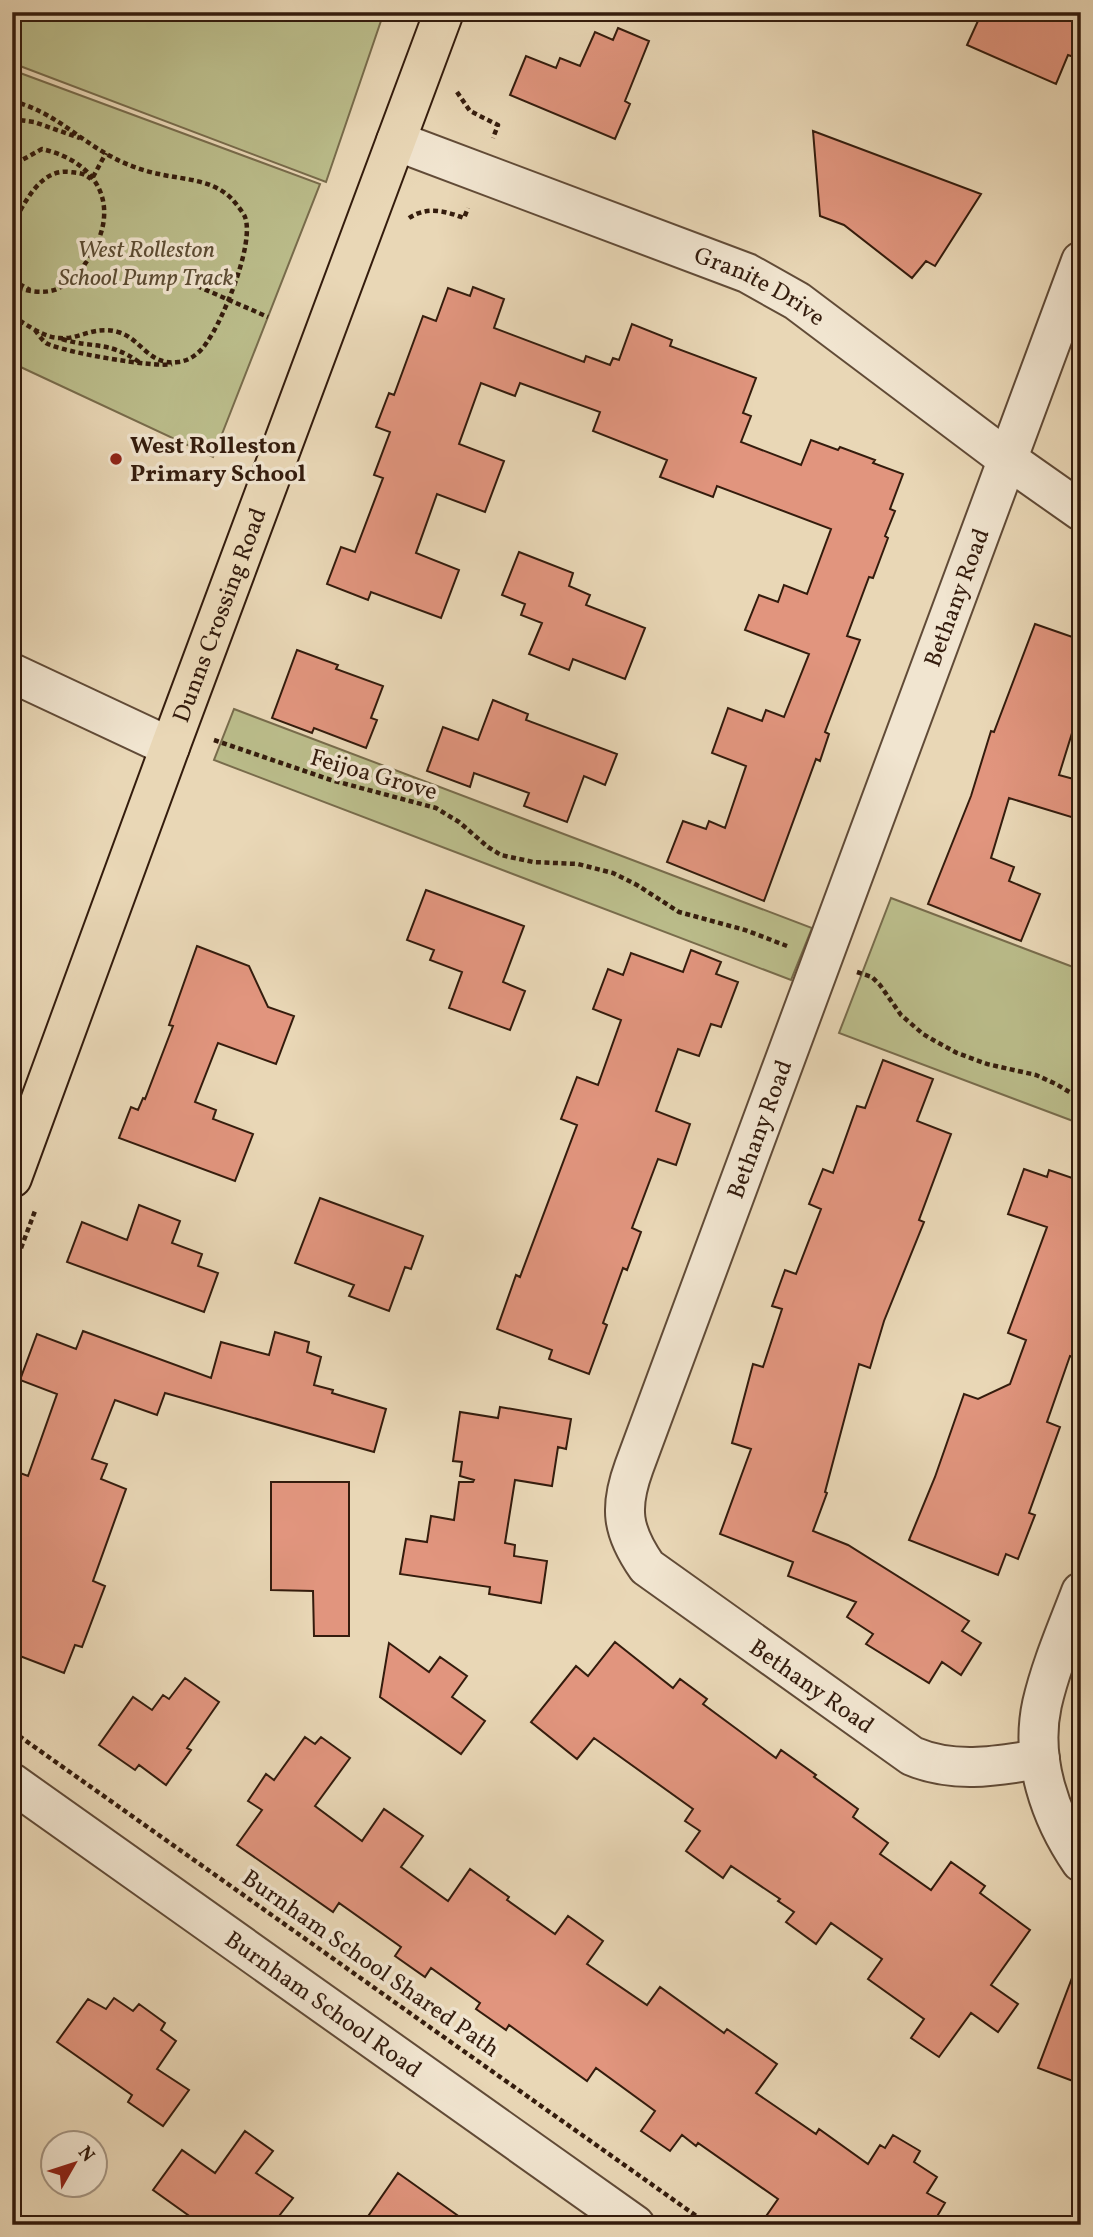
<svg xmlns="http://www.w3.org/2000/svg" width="1093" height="2237" font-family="Vollkorn,serif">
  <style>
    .green { fill: #bbbd8b; stroke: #786c4c; stroke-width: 2 }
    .building { fill: #e1957e; stroke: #341c0d; stroke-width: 2 }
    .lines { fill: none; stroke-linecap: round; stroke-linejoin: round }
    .minor-casing { stroke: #614b37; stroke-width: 42 }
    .major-casing { stroke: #341c0d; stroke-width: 42 }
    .path { stroke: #341c0d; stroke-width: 4.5; stroke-dasharray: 5 3.5; stroke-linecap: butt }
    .minor { stroke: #f1e5d0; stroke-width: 38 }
    .major { stroke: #e9d7b6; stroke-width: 38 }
    .poi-dot { fill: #8f2418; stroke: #f1e5d0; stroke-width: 2.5 }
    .labels { text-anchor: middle; stroke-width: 7; stroke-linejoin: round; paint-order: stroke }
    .park-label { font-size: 24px; font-style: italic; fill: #5c4c33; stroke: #f1e5d0 }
    .street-label { font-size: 24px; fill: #341c0d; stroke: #f1e5d0 }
    .poi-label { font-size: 24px; font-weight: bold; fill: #341c0d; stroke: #f1e5d0; text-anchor: start }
  </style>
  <rect width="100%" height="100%" fill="#e9d7b6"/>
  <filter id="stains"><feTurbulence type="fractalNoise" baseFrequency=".00286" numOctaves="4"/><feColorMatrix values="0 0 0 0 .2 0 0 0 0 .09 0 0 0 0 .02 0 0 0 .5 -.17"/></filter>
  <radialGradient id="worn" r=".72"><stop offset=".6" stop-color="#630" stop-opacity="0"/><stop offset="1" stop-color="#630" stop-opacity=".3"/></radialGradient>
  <path class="green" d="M12,12h372l-58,170 -314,-119z
    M12,70l308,114 -107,273 -201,-94z
    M234,709l578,219 -21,52 -577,-220z
    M891,898l190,72v154l-242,-91z"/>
  <path class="building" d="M982,12h99v30l-7,15 -6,-2 -12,29 -89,-39z
    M618,28l31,13 -24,60 5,3 -15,35 -105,-44 16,-39 30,12 4,-10 20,8 15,-34 18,8z
    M813,131l168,63 -46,72 -9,-5 -14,17 -68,-53 -24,-9z
    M473,287l31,12 -10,29 90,34 2,-6 24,9 3,-7 6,2 13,-36 40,16 -2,6 86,32 -13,35 8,3 -10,26 60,23 10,-25 27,10 2,-3 35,13 -2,3 30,11 -13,35 5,2 -10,25 3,2 -15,40 -4,-1 -22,59 13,4 -35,92 4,2 -9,27 -4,-2 -52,142 -97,-39 16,-41 23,8 3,-8 16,7 21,-62 -34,-13 16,-45 34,13 4,-11 18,7 25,-63 -64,-24 14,-35 19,7 6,-17 23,9 24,-65 -114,-43 -4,11 -53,-20 7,-17 -74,-29 7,-19 -80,-29 -5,13 -34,-13 -22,61 45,17 -19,51 -48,-18 -21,59 43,17 -18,48 -70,-26 -3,8 -41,-16 14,-37 14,5 28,-74 -9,-3 16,-43 -14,-5 13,-34 5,2 29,-79 13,5 12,-33 22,8z
    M519,552l54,21 -4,13 21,9 -4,10 59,23 -20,51 -52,-20 -4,11 -40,-16 13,-31 -21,-8 4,-11 -23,-9z
    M1035,624l46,16v64l-22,71 22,6v39l-72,-22 -18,60 23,9 -5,14 31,13 -19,47 -93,-37 43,-108 20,-65 3,1z
    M297,650l41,15 -2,4 47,17 -12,32 6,2 -11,28 -52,-20 -2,5 -40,-15z
    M493,700l35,14 -2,6 91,34 -12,31 -21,-9 -17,46 -43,-16 5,-13 -55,-20 -4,14 -43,-16 16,-44 35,13z
    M426,890l98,36 -21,56 22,9 -15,39 -61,-22 13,-36 -32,-12 4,-10 -27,-10z
    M197,946l52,20 19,41 26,9 -18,48 -58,-21 -23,59 21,8 -3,9 40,15 -18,47 -116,-43 12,-31 7,3 5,-12 2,1 28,-73 -4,-1z
    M691,950l30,12 -5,12 22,8 -17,45 -10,-3 -12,32 -21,-7 -22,62 34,13 -14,41 -18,-6 -26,69 9,4 -14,38 -4,-2 -20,55 4,2 -18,49 -40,-15 3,-9 -55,-21 19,-54 4,2 57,-152 -16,-6 16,-42 21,8 23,-65 -28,-11 15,-40 15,6 8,-22 52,19z
    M883,1060l50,19 -16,42 34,13 -32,86 5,2 -40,99 -14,47 -11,-4 -34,128 2,1 -14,38 35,14 121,76 -7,10 19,12 -20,32 -19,-13 -13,21 -63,-39 7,-10 -26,-17 9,-15 -68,-26 5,-14 -73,-28 31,-85 -19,-6 21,-79 10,3 19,-58 -10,-3 13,-36 11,4 25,-65 -12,-5 14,-35 10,4 24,-67 8,2z
    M1024,1169l23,8 2,-7 32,11v179l-11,-4 -23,66 13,5 -31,86 6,2 -17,44 -12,-5 -8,21 -89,-35 26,-63 29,-83 14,5 32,-15 16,-44 -18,-7 39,-106 -39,-13z
    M320,1198l103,38 -12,33 -6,-2 -16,44 -40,-15 5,-11 -59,-22z
    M139,1205l41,16 -8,22 30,11 -4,12 20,7 -14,39 -137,-50 15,-40 45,18z
    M83,1331l128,47 10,-36 48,13 6,-23 34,10 -2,10 14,5 -7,28 19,5 -1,3 54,16 -12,43 -209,-59 -8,22 -42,-15 -23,59 15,5 -6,15 25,10 -33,92 12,5 -23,61 -7,-2 -11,28 -52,-20v-183l16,6 29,-82 -37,-14 17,-46 39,15z
    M500,1407l71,12 -5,30 -8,-2 -6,39 -37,-6 -10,63 10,2 -1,11 33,5 -6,42 -52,-9 1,-7 -90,-13 6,-35 21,3 4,-26 23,4 5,-38h14l1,-2 -14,-4 2,-14 -9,-1 7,-49 38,6z
    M271,1482h78v154h-35l-1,-45 -42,-1z
    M615,1642l58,46 7,-9 27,20 -4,5 73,54 5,-8 35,25 -2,2 44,32 -5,8 35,26 -8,11 51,36 20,-28 34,24 -5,7 50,37 -39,55 27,19 -20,28 -27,-19 -32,44 -28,-19 13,-19 -56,-40 14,-20 -51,-36 -15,21 -30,-22 8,-10 -16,-11 2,-2 -49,-33 -8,12 -37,-27 14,-20 -15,-10 8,-12 -99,-71 -17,21 -46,-37 45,-56 12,10z
    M389,1643l40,29 11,-15 27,19 -15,21 33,24 -24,33 -81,-57z
    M185,1678l34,24 -32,46 4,2 -25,35 -27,-20 -4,5 -36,-25 34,-48 19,13 11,-15 6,4z
    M305,1737l10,7 6,-7 29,21 -35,48 47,35 22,-32 39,27 -22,31 47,34 22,-32 39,28 -2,3 48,34 13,-18 35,25 -16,23 60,41 13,-18 64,46 3,-4 50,35 -21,29 60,41 3,-5 49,35 12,-19 5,3 8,-13 27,16 -6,11 23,15 -10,16 18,10 -13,22h-172l18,-26 -80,-56 -2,3 -14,-11 -12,16 -29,-20 14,-20 -59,-43 -9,13 -78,-56 -3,5 -30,-21 4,-6 -49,-35 -6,9 -30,-21 6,-9 -62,-44 -6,9 -96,-67 25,-35 -14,-9 18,-27 8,6z
    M1078,1962h3v122l-43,-16z
    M114,1998l19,13 6,-7 26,19 -4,7 15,11 -19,28 32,21 -26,36 -35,-24 4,-7 -75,-53 31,-43 18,10z
    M245,2131l28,20 -17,22 37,25 -21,27h-70l-49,-35 29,-40 33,23z
    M398,2173l73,52h-109z"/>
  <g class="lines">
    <defs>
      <g id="minor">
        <path id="s1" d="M396,141l351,132 50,28 210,158 74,52"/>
        <path d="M12,673l158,74"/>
        <path d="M1081,1592c-14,37 -30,73 -39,112 -12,55 8,113 39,158"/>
        <path id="s2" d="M1040,1759c-43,7 -86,15 -128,-3l-265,-189c-25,-36 -28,-59 -13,-100l447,-1206"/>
        <path id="s3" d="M12,1783l623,442"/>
      </g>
      <g id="major">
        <path id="s4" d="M12,1178l158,-431 274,-735"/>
      </g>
    </defs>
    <use href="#minor" class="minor-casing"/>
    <use href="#major" class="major-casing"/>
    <path class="path" d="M457,92l13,19 28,14 -5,13
      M12,101c43,11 65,38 102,57 13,7 30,13 45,16 26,6 54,5 74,26 3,4 10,12 12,17 10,26 -22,103 -38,125 -6,10 -17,19 -29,20 -30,4 -37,-24 -60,-30 -24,-7 -39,8 -58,6 -16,0 -34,-14 -48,-22
      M12,119l22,3 46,16
      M12,172l10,-12 20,-11c57,13 80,58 47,109 -8,12 -16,23 -30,30 -12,7 -35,3 -47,-2
      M93,177l13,-24
      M409,218c18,-12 36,-7 55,0l4,-10
      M12,225c13,-22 28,-57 58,-53 9,1 14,1 21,7
      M12,280l18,10
      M197,286l71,31
      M35,330c3,4 7,10 11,13 16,9 108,25 126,21
      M62,339c32,10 45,1 77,23
      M12,732l6,-13
      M214,740l117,40 105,28 23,14 29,25 13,8 32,7 45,2 35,9 24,12 42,27 66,18 42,16
      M857,972l15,5 8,8 21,30 22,19 12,7 22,12 30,11 49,11 20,9 25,15
      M12,1272l23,-61
      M12,1731l697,494"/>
    <use href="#minor" class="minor"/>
    <use href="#major" class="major"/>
  </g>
  <circle class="poi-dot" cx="116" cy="459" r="7"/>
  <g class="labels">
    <g class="park-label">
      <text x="146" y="257">West Rolleston<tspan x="146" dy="28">School Pump Track</tspan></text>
    </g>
    <g class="street-label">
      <text dy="8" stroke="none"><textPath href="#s1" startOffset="392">Granite Drive</textPath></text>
      <text dy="8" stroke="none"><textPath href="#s2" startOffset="1489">Bethany Road</textPath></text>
      <text dy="8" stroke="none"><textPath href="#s4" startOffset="600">Dunns Crossing Road</textPath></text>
      <text transform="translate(374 774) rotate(16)" y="8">Feijoa Grove</text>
      <text dy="8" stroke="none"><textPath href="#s2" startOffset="922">Bethany Road</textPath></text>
      <text transform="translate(812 1686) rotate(35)" y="8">Bethany Road</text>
      <text transform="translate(371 1963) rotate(35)" y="8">Burnham School Shared Path</text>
      <text dy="8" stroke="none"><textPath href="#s3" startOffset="382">Burnham School Road</textPath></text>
    </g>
    <g class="poi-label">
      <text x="130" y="453">West Rolleston<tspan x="130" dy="28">Primary School</tspan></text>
    </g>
  </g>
  <rect width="1093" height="2237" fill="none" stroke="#e9d7b6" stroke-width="42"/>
  <rect x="14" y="14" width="1065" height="2209" fill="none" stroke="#341c0d" stroke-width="3.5"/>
  <rect x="21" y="21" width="1051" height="2195" fill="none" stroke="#341c0d" stroke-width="2"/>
  <g transform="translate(74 2164) rotate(51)"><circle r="33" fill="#f1e5d0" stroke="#a59582" stroke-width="2"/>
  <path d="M0-5L12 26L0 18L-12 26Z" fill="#8f2418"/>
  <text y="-10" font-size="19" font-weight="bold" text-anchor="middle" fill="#341c0d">N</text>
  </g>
  <rect width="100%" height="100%" filter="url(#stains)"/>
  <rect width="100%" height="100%" fill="url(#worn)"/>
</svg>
